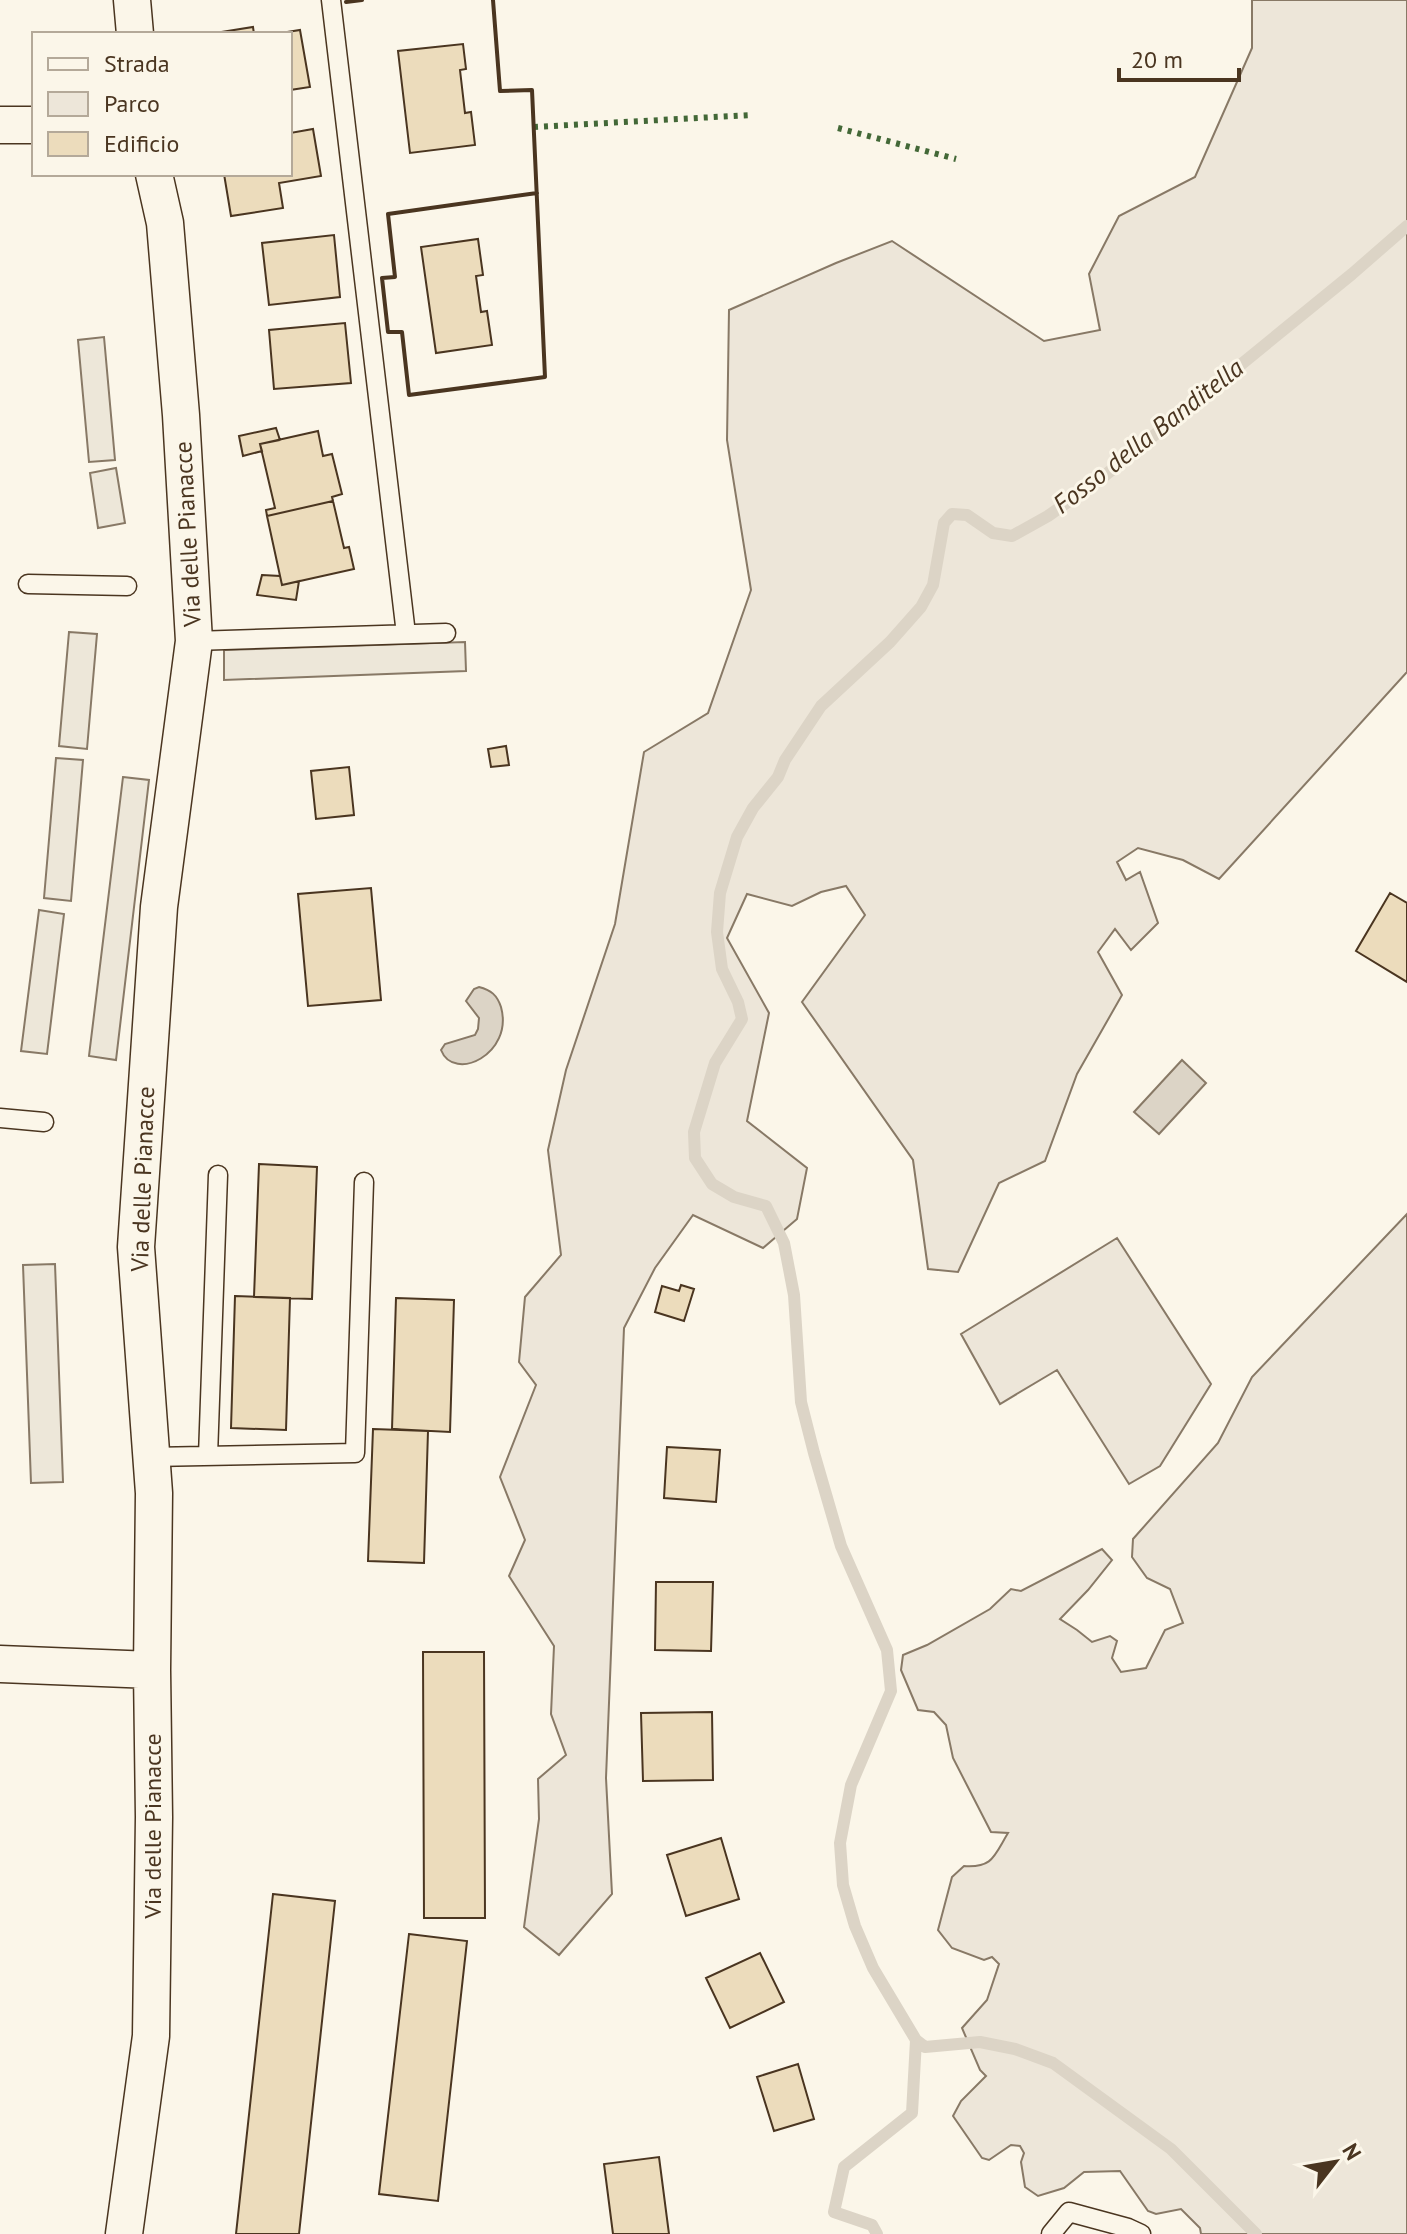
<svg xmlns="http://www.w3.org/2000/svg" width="1407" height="2234" font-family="'PT Sans',sans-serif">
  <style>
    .green { fill: #ede6d9; stroke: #887966; stroke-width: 2 }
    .parking { fill: #ede7d9; stroke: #887966; stroke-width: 2 }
    .water { fill: #dcd4c6; stroke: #887966; stroke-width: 2 }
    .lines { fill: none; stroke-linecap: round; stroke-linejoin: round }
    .stream { stroke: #dcd4c6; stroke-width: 12 }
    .building { fill: #ecdcbc; stroke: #4a3520; stroke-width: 2 }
    .lane-casing { stroke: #4a3520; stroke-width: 21 }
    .street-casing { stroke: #4a3520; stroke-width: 39 }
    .lane { stroke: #fbf6e9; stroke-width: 18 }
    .street { stroke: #fbf6e9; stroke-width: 36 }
    .hedge { stroke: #436837; stroke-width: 6; stroke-dasharray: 4 6; stroke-linecap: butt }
    .wall { stroke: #4a3520; stroke-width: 4 }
    .labels { text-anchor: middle; stroke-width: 6; stroke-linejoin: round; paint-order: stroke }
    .street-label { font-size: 24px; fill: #4a3520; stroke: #fbf6e9 }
    .water-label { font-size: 26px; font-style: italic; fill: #4a3520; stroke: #fbf6e9 }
  </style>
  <rect width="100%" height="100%" fill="#fbf6e9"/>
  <path class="green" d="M1252,0h155v672l-188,207 -36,-19 -45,-12 -21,14 9,18 14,-8 18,51 -27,27 -16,-21 -17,23 24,43 -45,79 -32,87 -46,22 -41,89 -30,-3 -15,-109 -111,-158 63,-87 -19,-29 -25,6 -29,14 -45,-12 -20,44 42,75 -22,108 60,47 -10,51 -34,29 -70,-33 -38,53 -31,60 -18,450 6,116 -53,61 -35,-28 15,-108 -1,-40 28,-24 -15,-41 3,-68 -45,-70 16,-36 -25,-63 36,-92 -17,-23 6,-65 36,-42 -13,-105 18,-80 49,-146 29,-172 64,-39 43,-123 -24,-150 2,-130 107,-47 56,-22 152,100 56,-11 -11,-56 30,-58 76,-39 57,-129z
    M1407,1214v1020h-206l-1,-6 -19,-19 -25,5 -8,-3 -28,-40 -36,1 -20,16 -26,8 -13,-9 -4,-25 3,-9 -4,-7 -9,-1 -22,15 -7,-2 -29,-42 8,-15 25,-25 -6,-6 -18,-42 25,-28 12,-36 -7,-7 -8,3 -32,-12 -14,-18 14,-53 12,-11c29,2 30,-10 44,-33l-17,-1 -38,-74 -7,-33 -12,-13 -16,-2 -17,-40 2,-15 24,-10 63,-36 21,-20 10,2 81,-42 10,11 -24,30 -28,29 17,11 15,12 18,-6 7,5 -5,17 9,14 25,-4 19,-38 18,-7 -13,-34 -23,-11 -15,-21 1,-18 85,-96 34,-66z
    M1117,1238l94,146 -51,82 -31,18 -72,-114 -57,34 -39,-70z"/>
  <path class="parking" d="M104,337l11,123 -26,2 -11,-122z
    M116,468l9,55 -27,5 -8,-55z
    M69,632l28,2 -10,115 -28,-3z
    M465,642l1,29 -242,9v-30z
    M56,758l27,2 -12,141 -27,-3z
    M123,777l26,3 -33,280 -27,-4z
    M39,910l25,4 -17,140 -26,-3z
    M55,1264l8,218 -32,1 -8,-218z"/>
  <path class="water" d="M479,987c12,3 18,8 22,20 13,47 -47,76 -60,43l4,-6 30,-9 3,-6 1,-11 -13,-17 8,-12z
    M1182,1060l24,23 -47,51 -25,-22z"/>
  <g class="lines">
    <path class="stream" d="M877,2234l-5,-9 -38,-13 10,-45 68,-54 4,-73
      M1256,2234l-85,-85 -118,-86 -38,-14 -35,-7 -55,5 -9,-7 -43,-72 -18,-42 -12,-41 -3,-42 11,-58 40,-94 -4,-41 -46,-104 -27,-93 -13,-51 -7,-107 -10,-52 -18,-37 -32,-9 -22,-13 -17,-26 -1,-26 21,-69 27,-44 -4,-17 -16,-33 -5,-37 3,-39 17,-56 16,-29 25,-31 7,-17 36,-54 69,-64 31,-35 12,-22 11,-62 8,-9 15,1 26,18 19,3 36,-20 55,-39 249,-203 55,-48"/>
  </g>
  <path class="building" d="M253,27l1,7h-45z
    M300,30l10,57 -20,3v-56h-15z
    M463,44l3,25 -6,1 5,43 6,-1 4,33 -65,8 -12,-102z
    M313,129l8,47 -42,7 4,25 -52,8 -7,-42h66v-41z
    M334,235l6,62 -71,8 -7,-62z
    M478,239l5,36 -7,1 5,36 6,-1 5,34 -56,8 -15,-106z
    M345,323l6,60 -77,6 -5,-59z
    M276,428l4,12 -20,4 2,7 -19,5 -4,-20z
    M318,431l5,25 9,-2 10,40 -10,3 1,4 -66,15 -1,-6 9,-2 -15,-64z
    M333,501l11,47 5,-1 5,22 -72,16 -15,-69z
    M262,575l18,1 2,9 17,-4 -3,19 -39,-5z
    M506,746l3,19 -18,2 -3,-18z
    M349,767l5,48 -38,4 -5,-48z
    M371,888l10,112 -73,6 -10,-112z
    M1390,893l17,10v79l-51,-31z
    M259,1164l58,3 -5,132 -58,-2z
    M681,1285l13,4 -10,32 -29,-9 7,-26 17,5z
    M235,1296l55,2 -4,132 -55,-2z
    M396,1298l58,2 -4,132 -58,-3z
    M373,1429l55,2 -4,132 -56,-2z
    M667,1447l53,3 -4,52 -52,-4z
    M656,1582h57l-2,69 -56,-1z
    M423,1652h61l1,266h-61z
    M712,1712l1,68 -70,1 -2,-68z
    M721,1838l18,61 -53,17 -19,-61z
    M273,1894l62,7 -36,333h-63z
    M409,1934l58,7 -29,260 -59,-7z
    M760,1953l24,49 -54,26 -24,-50z
    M798,2064l16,55 -40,12 -17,-54z
    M659,2157l10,77h-56l-9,-70z"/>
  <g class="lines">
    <defs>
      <path id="lane" d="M331,0l75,634
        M28,584l99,2
        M194,641l252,-8
        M0,1118l44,4
        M208,1456l10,-281
        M151,1457l204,-4 9,-271
        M1051,2234l18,-22 59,16 13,6"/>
      <path id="street" d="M132,0l3,34
        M0,125h34
        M0,1664l152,6
        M124,2234l27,-198 3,-219 -2,-147 2,-177 -18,-246 23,-340 35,-266 -13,-226 -16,-192 -11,-49"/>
    </defs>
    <use href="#lane" class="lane-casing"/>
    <use href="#street" class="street-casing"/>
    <use href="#lane" class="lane"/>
    <use href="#street" class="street"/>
    <path class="hedge" d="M534,127l217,-12
      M838,128l118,31"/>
    <path class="wall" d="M493,0l7,91 32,-1 13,287 -136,18 -7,-63h-14l-6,-54 13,-1 -7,-63 149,-21
      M346,2l16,-2"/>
  </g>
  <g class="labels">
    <g class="street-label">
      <text transform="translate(188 534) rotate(-93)" y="8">Via delle Pianacce</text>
      <text transform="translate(143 1179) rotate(-88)" y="8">Via delle Pianacce</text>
      <text transform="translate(153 1826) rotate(-90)" y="8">Via delle Pianacce</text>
    </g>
    <g class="water-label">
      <text transform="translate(1148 436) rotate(-38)" y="9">Fosso della Banditella</text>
    </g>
  </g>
  <rect x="32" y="32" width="260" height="144" fill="#fbf6e9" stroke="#b4a999" stroke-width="2"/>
  <rect x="48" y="58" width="40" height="12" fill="#fbf6e9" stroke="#b4a999" stroke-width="2"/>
  <text x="104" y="72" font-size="24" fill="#4a3520">Strada</text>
  <rect x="48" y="92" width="40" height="24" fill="#ede6d9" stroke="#b4a999" stroke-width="2"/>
  <text x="104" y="112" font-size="24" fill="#4a3520">Parco</text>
  <rect x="48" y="132" width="40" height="24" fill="#ecdcbc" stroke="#b4a999" stroke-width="2"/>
  <text x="104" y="152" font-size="24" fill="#4a3520">Edificio</text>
  <g transform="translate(1335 2162) rotate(59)" stroke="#fbf6e9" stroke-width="6" paint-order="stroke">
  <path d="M0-6L14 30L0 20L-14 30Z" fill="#4a3520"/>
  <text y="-12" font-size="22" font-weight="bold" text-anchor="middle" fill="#4a3520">N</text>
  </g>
  <path d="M1119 68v12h120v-12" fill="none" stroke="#4a3520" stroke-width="4"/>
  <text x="1131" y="68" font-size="24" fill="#4a3520" stroke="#fbf6e9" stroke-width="6" paint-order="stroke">20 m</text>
</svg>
